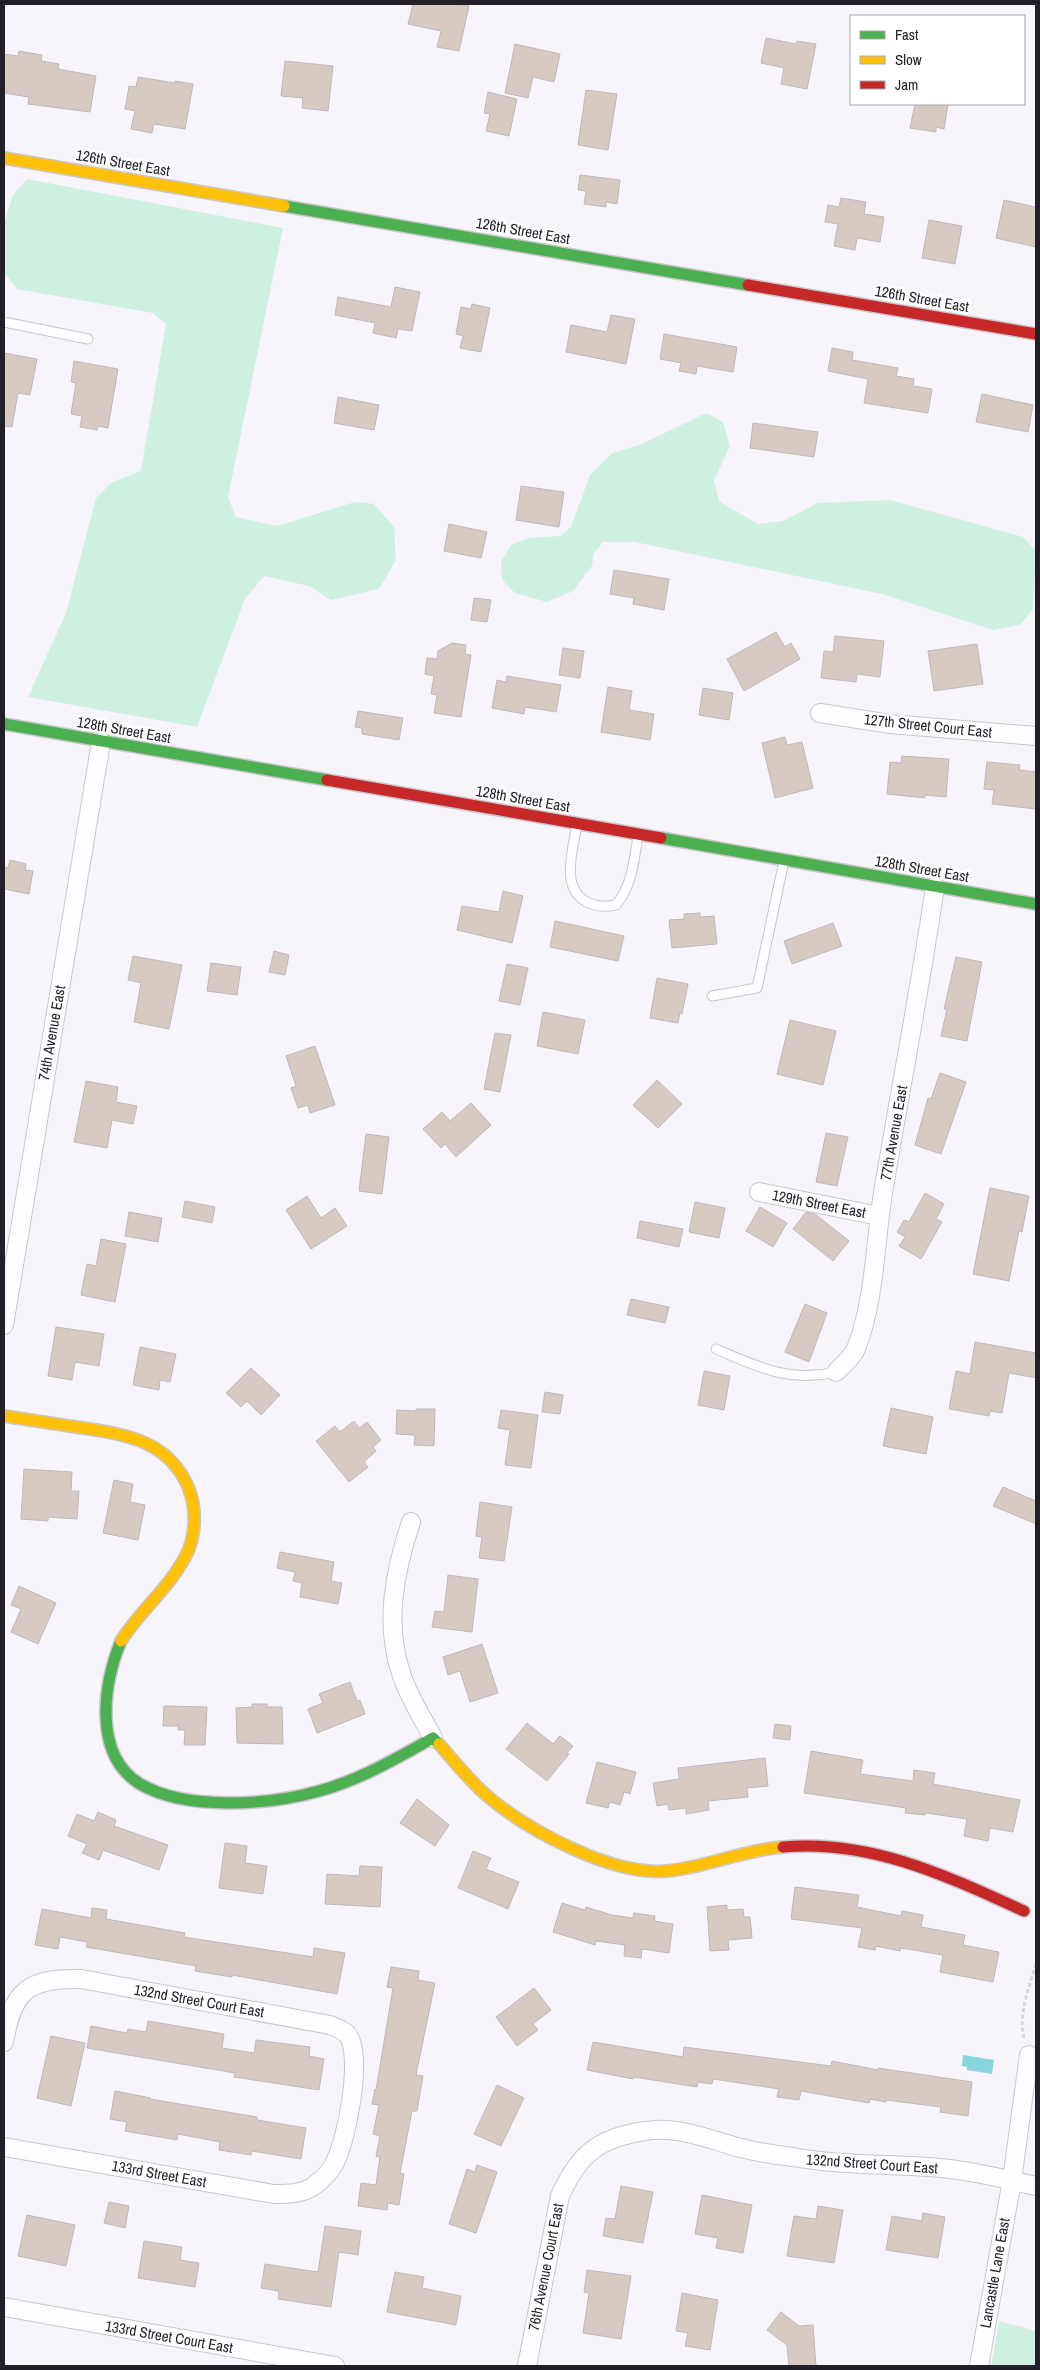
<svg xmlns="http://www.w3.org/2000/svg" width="1040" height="2370" font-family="'Archivo Narrow',sans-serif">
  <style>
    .green { fill: #cef0e0 }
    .water { fill: #88d5de }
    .building { fill: #d7cac3; stroke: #beb9b9 }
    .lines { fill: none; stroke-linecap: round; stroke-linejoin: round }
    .lane-casing { stroke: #c9c6ce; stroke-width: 11 }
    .street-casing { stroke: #c9c6ce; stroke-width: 20 }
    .fast-casing { stroke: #c9c6ce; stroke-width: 14 }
    .slow-casing { stroke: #c9c6ce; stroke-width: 14 }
    .jam-casing { stroke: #c9c6ce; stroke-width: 14 }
    .path { stroke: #d6d5d7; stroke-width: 3; stroke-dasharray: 4 2.5; stroke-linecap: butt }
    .lane { stroke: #fefdff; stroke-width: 9 }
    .street { stroke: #fefdff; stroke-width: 18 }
    .fast { stroke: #4caf50; stroke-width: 11 }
    .slow { stroke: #ffc107; stroke-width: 11 }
    .jam { stroke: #c62828; stroke-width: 11 }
    .labels { text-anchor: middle; stroke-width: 5; stroke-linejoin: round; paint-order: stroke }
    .street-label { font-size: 15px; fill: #231f28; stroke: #fff }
  </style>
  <rect width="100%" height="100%" fill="#f7f4fc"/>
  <path class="green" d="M27,179l256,49 -55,269 8,20 41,9 78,-24 19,2 20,23 2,33 -17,29 -48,11 -22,-14 -45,-10 -19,23 -48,128 -169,-30 38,-84 30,-115 15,-15 30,-12 25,-147 -13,-11 -136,-24 -13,-17v-48l9,-29z
    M706,413l17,9 7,24 -16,34 5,21 39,23 25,-3 35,-18 72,-3 133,37 13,14 -3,58 -13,16 -27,5 -111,-36 -247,-52h-32l-9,11 -2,13 -19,25 -26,11 -32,-9 -13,-13 -1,-18 10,-17 17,-7 32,-2 11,-9 19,-52 21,-21 31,-10z
    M999,2321l37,10v35h-45z"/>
  <path class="water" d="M963,2055l31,5 -2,14 -25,-4v-3l-5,-1z"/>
  <path class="building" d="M413,4h44l12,2 -10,45 -22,-4 4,-16 -33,-7z
    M766,38l30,6 1,-3 19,3 -9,45 -26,-5 3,-16 -23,-5z
    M515,44l45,10 -6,28 -21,-5 -5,21 -23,-5z
    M19,51l23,4 -1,6 18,3 -1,5 38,7 -6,36 -62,-8 1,-7 -25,-4v-39l14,2z
    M285,61l48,5 -5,45 -26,-3 1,-10 -22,-2z
    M138,77l37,6v-2l18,3 -8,45 -31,-5 -2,9 -21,-4 4,-18 -10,-2 4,-23 7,1z
    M586,90l31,4 -9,56 -30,-5z
    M488,92l29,7 -8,37 -23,-5 4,-17 -6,-1z
    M915,104h33l-4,25 -8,-2v5l-26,-4z
    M580,175l40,5 -3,24 -11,-2v5l-22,-3 2,-13 -8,-1z
    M841,198l25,4 -2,12 20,3 -4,25 -23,-4 -2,12 -21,-4 4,-22 -13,-2 3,-17 11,2z
    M1004,200l32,7v40l-40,-9z
    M929,220l33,6 -7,38 -33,-6z
    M395,287l25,5 -8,39 -14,-2 -2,9 -23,-5 2,-10 -40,-8 3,-18 53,10z
    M472,304l18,4 -9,44 -21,-4 3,-12 -7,-2 5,-27 10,2z
    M611,315l24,4 -9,45 -60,-12 5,-27 36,7z
    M664,334l73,13 -4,25 -36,-6 -1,8 -17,-3 2,-8 -21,-4z
    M832,348l21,4 -1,8 46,8 -2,8 18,3 -1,7 19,3 -4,24 -64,-10 4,-24 -40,-8z
    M4,353l33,6 -7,36 -12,-2 -6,34 -8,-1z
    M74,361l44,8 -10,59 -10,-2 -1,4 -17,-3 2,-11 -11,-2 5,-31 -5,-1z
    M982,394l51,11 -5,27 -52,-10z
    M338,397l41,8 -5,25 -40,-7z
    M753,423l65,9 -4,25 -64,-9z
    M521,486l43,6 -5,35 -43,-7z
    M449,524l38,8 -6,26 -37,-7z
    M614,570l55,9 -5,31 -31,-6 1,-6 -24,-4z
    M474,598l17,2 -4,22 -16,-2z
    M776,632l9,15 6,-4 9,16 -56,32 -17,-32z
    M835,636l49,5 -4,36 -23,-3 -1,8 -35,-4 3,-27 9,1z
    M452,643l14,2 -1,9 6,1 -10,62 -27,-4 3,-18 -6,-1 3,-18 -9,-2 2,-16 10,1 1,-8z
    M977,644l6,40 -49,7 -6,-40z
    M563,648l21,3 -4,27 -21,-3z
    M507,676l54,9 -5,27 -31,-5 -1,7 -32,-6 5,-28 9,2z
    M608,687l24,4 -3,19 25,4 -4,26 -49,-8z
    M703,688l30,5 -4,27 -30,-5z
    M358,711l45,7 -4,22 -37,-6v-6l-7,-1z
    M785,737l2,8 15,-3 11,46 -38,10 -13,-55z
    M902,756l47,3 -3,38 -21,-2v3l-38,-4 3,-32 11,1z
    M987,762l33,3 -1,5 17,2v37l-44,-5 2,-14 -10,-1z
    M10,860l16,4 -1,6 8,1 -4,23 -25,-5v-22l4,1z
    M503,891l20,5 -11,47 -55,-13 5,-24 37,6z
    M700,913v4l14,-1 3,28 -45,4 -3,-28 15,-1v-5z
    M555,921l69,15 -6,25 -68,-14z
    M833,923l9,23 -50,18 -8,-23z
    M274,951l15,4 -4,20 -16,-3z
    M133,956l49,9 -13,64 -35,-7 7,-39 -13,-3z
    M956,957l26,5 -15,79 -26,-5 6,-27h-3z
    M211,963l30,4 -4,28 -30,-4z
    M507,964l21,4 -8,37 -21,-4z
    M657,978l31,6 -6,30 -2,-1 -2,10 -28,-5z
    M543,1012l42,8 -7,34 -41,-8z
    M790,1020l46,11 -13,54 -46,-11z
    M495,1033l16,2 -11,57 -16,-3z
    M315,1046l20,59 -25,8 -2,-8 -10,3 -7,-20 5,-2 -10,-30z
    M940,1073l26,9 -25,72 -26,-9 13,-47 3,1z
    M657,1080l25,24 -24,24 -25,-23z
    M86,1081l32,6 -2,15 21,4 -4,18 -21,-4 -5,28 -33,-6z
    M471,1103l20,22 -35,32 -11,-13 -4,4 -18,-19 19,-17 8,9z
    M826,1133l22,4 -11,49 -21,-4z
    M366,1134l23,3 -7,57 -23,-3z
    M990,1188l39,8 -7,36 -3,-1 -10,50 -36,-7z
    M925,1193l19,11 -8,15 6,3 -21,37 -22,-13 6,-9 -8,-5 7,-12 5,2z
    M307,1196l14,22 14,-10 12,18 -36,23 -25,-39z
    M185,1201l30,6 -3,16 -30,-6z
    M695,1202l30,6 -6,30 -30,-6z
    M760,1207l27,16 -14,24 -27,-16z
    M129,1212l33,6 -4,24 -33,-6z
    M806,1212l9,2 34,27 -16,20 -40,-32z
    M640,1221l43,8 -4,18 -42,-9z
    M101,1239l25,5 -11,58 -34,-7 6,-31 9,2z
    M631,1299l38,8 -4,16 -38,-8z
    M805,1304l22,9 -18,49 -24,-10z
    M56,1327l48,7 -5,32 -24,-4 -3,18 -24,-4z
    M975,1342l61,11v25l-27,-5 -7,40 -12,-2 -1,5 -40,-7 7,-38 14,3z
    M140,1347l36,7 -6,28 -10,-2 -1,10 -26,-5z
    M251,1368l29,27 -19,20 -14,-14 -6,6 -15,-14z
    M704,1371l26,5 -6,34 -26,-5z
    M545,1392l18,3 -3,19 -18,-2z
    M891,1408l42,9 -7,37 -43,-8z
    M416,1409h19l-1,37 -20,-1 1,-10 -19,-1 1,-24 19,1z
    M501,1410l37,5 -7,53 -26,-3 5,-35 -12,-2z
    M354,1421l5,7 8,-6 14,18 -8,7 3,4 -12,11 4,5 -19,15 -33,-41 19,-15 5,6z
    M24,1469l48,3 -1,19h8l-2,28 -29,-2v4l-27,-2z
    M114,1480l19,4 -3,18 15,3 -7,35 -35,-7z
    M1003,1487l33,14v23l-43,-18z
    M480,1502l32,5 -8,54 -25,-3 3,-21 -6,-1z
    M280,1552l54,10 -3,19 11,2 -4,21 -38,-7 2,-14 -9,-2 2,-9 -18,-4z
    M448,1575l30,4 -6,53 -40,-5 3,-16 9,1z
    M19,1586l37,17 -18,41 -27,-12 10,-23 -10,-4z
    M482,1644l16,49 -28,9 -10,-31 -12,4 -5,-18z
    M350,1682l7,19 3,-1 5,14 -48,19 -9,-24 15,-6 -4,-9z
    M252,1704h15v3h15l1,37 -46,-1 -1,-35 16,-1z
    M164,1706l43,1 -2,38h-21l1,-15h-7v-4h-15z
    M527,1723l26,21 7,-8 13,10 -7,8h3l-22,27 -41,-32z
    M775,1724l16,2 -1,14 -17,-2z
    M811,1751l52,9 -3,14 53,7 1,-11 21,3 -2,11 87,16 -7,32 -23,-4 -2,13 -24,-5 3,-17 -41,-6 -1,2 -20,-2 1,-5 -102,-15z
    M765,1758l3,28 -21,2 1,9 -40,4 1,9 -23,4v-6l-17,2 -1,-6 -11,2 -4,-23 26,-4 -1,-11z
    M597,1762l39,10 -6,22 -6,-2 -4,13 -10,-3 -2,6 -22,-5z
    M417,1799l32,26 -14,21 -35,-23z
    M98,1812l18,8 -2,6 54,19 -9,25 -56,-20 -4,10 -17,-7 5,-9 -19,-8 9,-22 17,7z
    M225,1843l22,3 -2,17 22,3 -4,28 -44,-6z
    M473,1851l18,7 -5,11 33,13 -11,27 -50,-21z
    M360,1866l22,1 -2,40 -55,-3 2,-30 32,2z
    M795,1887l64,8 -2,12 44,9 1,-5 21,4 -2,12 44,8 -2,10 36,7 -6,30 -53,-10 3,-17 -42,-7 -1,3 -24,-5 -1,4 -17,-3 4,-19 -71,-9z
    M562,1903l23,7 1,-3 26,8 21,3 1,-5 21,3 -1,5 19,3 -4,29 -27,-4 -1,9 -17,-2 1,-11 -29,-4 -1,4 -42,-13z
    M727,1905v5l16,-1 1,8h6l2,21 -24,2 1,10 -19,1 -3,-44z
    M92,1908l15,2 -1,9 79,14 -1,4 129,20 1,-9 31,5 -8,41 -105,-19v2l-37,-6 1,-5 -110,-19 1,-5 -27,-5 -2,12 -23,-4 7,-36 49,9z
    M391,1967l28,4 -1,9 17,3 -19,92 7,1 -6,35h-5l-12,62 4,1 -5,31 -11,-2 -1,7 -29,-4 3,-23 15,2 4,-28 -4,-1 4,-20 -7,-2 6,-29 -7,-1 3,-15 1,1 17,-102 -6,-1z
    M534,1988l17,22 -18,14 5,6 -21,16 -21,-29z
    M148,2021l76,13 -2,14 32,5 2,-13 54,7 -1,9 15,3 -5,31 -85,-13 1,-4 -148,-25 4,-22 36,7 1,-4 18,3z
    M51,2036l34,7 -14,63 -34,-8z
    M593,2042l90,15 1,-10 147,19 1,-5 46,9v-2l94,14 -4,34 -28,-4 1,-5 -55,-7v2l-16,-3 -1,4 -68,-12 -2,9 -22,-3 2,-8 -66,-10 -1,5 -14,-2 -1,5 -63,-10 -1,2 -46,-9z
    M497,2085l27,13 -23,48 -27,-12z
    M115,2091l36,7 -1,1 107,18v3l49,8 -5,31 -49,-8 -1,4 -32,-5 1,-8 -42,-8 -1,6 -52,-9 2,-9 -17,-3z
    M477,2165l20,7 -21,61 -27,-9 18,-55 8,3z
    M621,2186l32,6 -10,51 -40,-7 3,-18 9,1z
    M702,2195l50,10 -9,48 -27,-5 2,-10 -23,-4z
    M109,2202l20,4 -4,22 -21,-5z
    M818,2206l25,4 -9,53 -47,-7 7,-40 22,3z
    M923,2213l22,4 -7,41 -52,-8 6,-34 30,5z
    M27,2215l48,10 -9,41 -48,-10z
    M325,2226l36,5 -3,24 -19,-3 -8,55 -53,-8 1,-8 -18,-3 4,-24 53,8z
    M144,2241l38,6 -2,13 19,3 -4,24 -57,-9z
    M587,2270l44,6 -10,63 -38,-6 6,-40 -5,-1z
    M395,2272l29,5 -2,11 39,8 -5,29 -69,-13z
    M682,2293l36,7 -8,50 -25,-4 3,-13 -12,-2z
    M781,2312l18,14 14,-1 3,41h-27l-2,-21 -20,-15z"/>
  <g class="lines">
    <defs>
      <path id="lane" d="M4,322l84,17
        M577,824c-4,26 -18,66 12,79 9,4 17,4 27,2 16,-19 18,-44 22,-69
        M712,996l45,-8 27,-127
        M716,1349c42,18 74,34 120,23"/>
      <path id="street" d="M820,713l70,11 146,12
        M759,1192l120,24
        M4,1325l97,-583
        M836,1372c8,-8 18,-16 21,-26 18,-47 18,-104 26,-153 17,-102 37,-204 52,-306
        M411,1522c-16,48 -27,101 -10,151 7,23 21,44 32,65
        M4,2042c9,-52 24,-64 77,-63l249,46c7,3 15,5 19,12 13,23 -2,102 -14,125 -4,9 -12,17 -20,23 -11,9 -28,9 -41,9l-270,-47
        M4,2307l331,59
        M527,2366l33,-170c19,-42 38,-58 85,-65 32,-6 65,9 96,17 16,4 34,7 52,9 45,8 90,7 135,10 36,2 73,11 108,19
        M979,2366l33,-186 17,-125"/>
      <path id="fast" d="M284,206l464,79
        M4,724l323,56
        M661,838l375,66
        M121,1641c-18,44 -28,114 19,143 46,27 130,21 179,7 41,-11 78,-33 114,-53l6,6"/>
      <path id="slow" d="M4,158l280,48
        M4,1416c24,4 48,7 72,11 47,7 93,12 113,62 7,19 7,41 0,60 -15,35 -48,60 -68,92
        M439,1744c15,17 29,35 46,50 41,36 127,82 182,77 40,-4 76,-21 116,-24"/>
      <path id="jam" d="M748,285l288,49
        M327,780l334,58
        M783,1847c87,-8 164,29 241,64"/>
    </defs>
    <use href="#lane" class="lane-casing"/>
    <use href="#street" class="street-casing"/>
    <use href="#fast" class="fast-casing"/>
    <use href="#slow" class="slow-casing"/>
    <use href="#jam" class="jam-casing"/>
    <path class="path" d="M1024,2038c-6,-22 5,-52 12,-73"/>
    <use href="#lane" class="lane"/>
    <use href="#street" class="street"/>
    <use href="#fast" class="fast"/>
    <use href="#slow" class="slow"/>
    <use href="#jam" class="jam"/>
  </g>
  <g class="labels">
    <g class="street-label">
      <text transform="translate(123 163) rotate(10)" y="5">126th Street East</text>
      <text transform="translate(523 231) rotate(10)" y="5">126th Street East</text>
      <text transform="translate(922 299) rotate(10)" y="5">126th Street East</text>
      <text transform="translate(928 726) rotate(6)" y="5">127th Street Court East</text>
      <text transform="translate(124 730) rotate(10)" y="5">128th Street East</text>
      <text transform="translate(523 799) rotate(10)" y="5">128th Street East</text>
      <text transform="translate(922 869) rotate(10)" y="5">128th Street East</text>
      <text transform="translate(52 1033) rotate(-80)" y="5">74th Avenue East</text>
      <text transform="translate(894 1133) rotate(-80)" y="5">77th Avenue East</text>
      <text transform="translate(819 1204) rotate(11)" y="5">129th Street East</text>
      <text transform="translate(199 2001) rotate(10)" y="5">132nd Street Court East</text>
      <text transform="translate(872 2164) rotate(4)" y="5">132nd Street Court East</text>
      <text transform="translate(159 2174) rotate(10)" y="5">133rd Street East</text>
      <text transform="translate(546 2267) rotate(-79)" y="5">76th Avenue Court East</text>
      <text transform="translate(995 2273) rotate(-80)" y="5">Lancastle Lane East</text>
      <text transform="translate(169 2337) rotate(10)" y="5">133rd Street Court East</text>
    </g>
  </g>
  <rect width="1040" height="2370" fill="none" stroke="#231f28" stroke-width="10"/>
  <rect x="850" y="15" width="175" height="90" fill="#ffffff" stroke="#a7a5a9"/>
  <rect x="860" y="31" width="25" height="8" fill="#4caf50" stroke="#a7a5a9"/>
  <text x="895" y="40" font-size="15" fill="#231f28">Fast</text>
  <rect x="860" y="56" width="25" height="8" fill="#ffc107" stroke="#a7a5a9"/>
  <text x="895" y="65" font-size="15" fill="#231f28">Slow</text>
  <rect x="860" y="81" width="25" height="8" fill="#c62828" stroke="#a7a5a9"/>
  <text x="895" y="90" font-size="15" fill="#231f28">Jam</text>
</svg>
